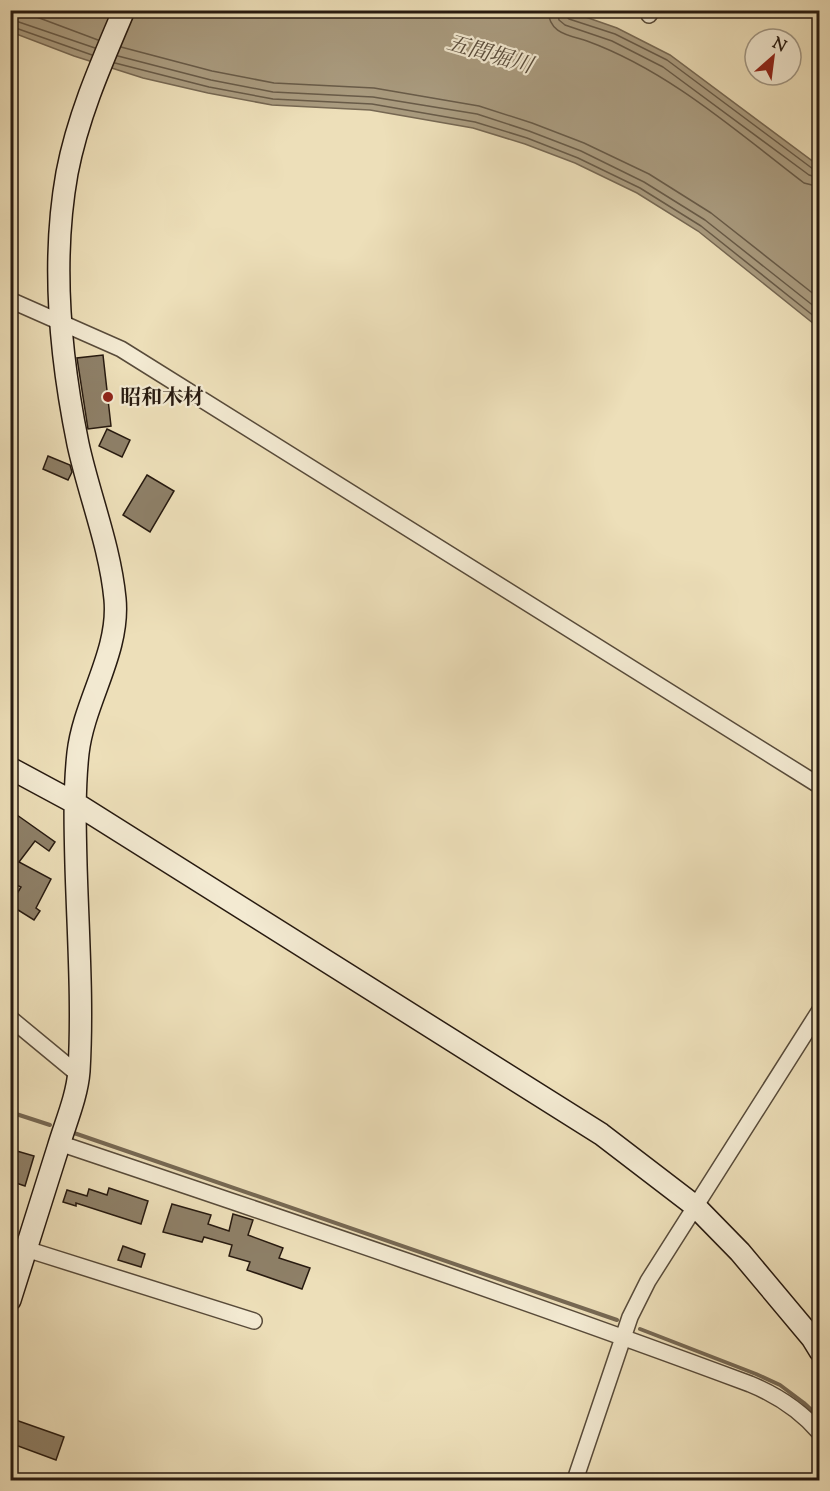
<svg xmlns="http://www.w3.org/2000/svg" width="830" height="1491" font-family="'Sorts Mill Goudy','Noto Serif JP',serif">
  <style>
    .water { fill: #aa9c80; stroke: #766853; stroke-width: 1.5 }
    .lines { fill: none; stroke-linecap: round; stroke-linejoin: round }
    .shore { stroke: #685b48; stroke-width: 1.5 }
    .stream { stroke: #766853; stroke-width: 4 }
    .building { fill: #8e8068; stroke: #271a10; stroke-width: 1.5 }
    .street-casing { stroke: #584b3a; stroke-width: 18 }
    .secondary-casing { stroke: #271a10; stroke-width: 24 }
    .street { stroke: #f3ead2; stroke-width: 15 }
    .secondary { stroke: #f3ead2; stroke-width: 21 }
    .poi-dot { fill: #8f2418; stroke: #f3ead2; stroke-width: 2 }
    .labels { text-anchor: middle; stroke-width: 4.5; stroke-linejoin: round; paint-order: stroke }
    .poi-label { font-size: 21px; font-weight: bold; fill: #271a10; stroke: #f3ead2; text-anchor: start }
    .water-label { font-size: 22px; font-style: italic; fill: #5b4e3d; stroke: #f3ead2 }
  </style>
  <rect width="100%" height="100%" fill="#eddfb9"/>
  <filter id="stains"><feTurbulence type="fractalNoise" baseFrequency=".00333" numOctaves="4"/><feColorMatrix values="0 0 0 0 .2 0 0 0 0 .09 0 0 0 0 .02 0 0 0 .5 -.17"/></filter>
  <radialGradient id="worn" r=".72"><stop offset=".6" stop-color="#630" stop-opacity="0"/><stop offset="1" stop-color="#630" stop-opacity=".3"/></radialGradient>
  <path class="water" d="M546,10l31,4 40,14 53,27 149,111v162l-121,-97 -61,-38 -62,-30 -50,-19 -52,-16 -103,-18 -98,-5 -64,-12 -65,-15 -69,-22 -63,-24 -1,-21z"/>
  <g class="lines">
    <path class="shore" d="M18,10l80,30
      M548,10c1,24 21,25 39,31 82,30 149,90 217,142l16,4
      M557,10l2,10 6,5 47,16 51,26 146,108 11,3
      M565,10v5l4,4 46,15 52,26 146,109 7,1
      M10,19l85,29
      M10,26l82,29
      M121,47l91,24 62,12 100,5 105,18 53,17 52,20 65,31 62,39 109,86
      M118,56l93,24 62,12 100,5 104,17 52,17 52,20 63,31 61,38 115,91
      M115,63l94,24 64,12 99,5 103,18 52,16 51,20 62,30 61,38 119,95"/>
    <path class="stream" d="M10,1112l40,13
      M74,1133l543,187
      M640,1329l116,45 24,11 24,18 16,15"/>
  </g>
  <path class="building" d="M103,355l8,71 -23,3 -11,-71z
    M107,429l23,11 -8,17 -23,-11z
    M48,456l22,9 2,7 -4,8 -25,-11z
    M147,475l27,16 -24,41 -27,-17z
    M17,815l38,27 -6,9 -14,-10 -16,21 32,17 -15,29 4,3 -6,9 -24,-15 11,-18 -11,-5v-58z
    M10,1149l24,7 -9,30 -15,-5z
    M109,1188l39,13 -7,23 -65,-21v3l-13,-4 4,-12 20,6 2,-7 18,6z
    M172,1204l39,11 -3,9 21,7 4,-17 20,6 -5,15 35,13 -4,10 31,10 -8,21 -55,-19 3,-8 -21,-6 3,-11 -28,-8 -2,5 -39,-10z
    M123,1246l22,8 -4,13 -23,-7z
    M10,1418l54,19 -8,23 -46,-17z"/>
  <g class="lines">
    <defs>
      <path id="street" d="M649,15l3,-5
        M10,300l111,49 699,437
        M10,1018l69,57
        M59,1143c232,78 463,156 691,241 27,11 51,27 70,49
        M26,1249l228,72
        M575,1480l55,-163 18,-36 172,-271"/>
      <path id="secondary" d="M10,768l65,35 526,331 94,72 45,46 72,86 8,13
        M10,1300c16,-51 32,-101 48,-152 7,-24 19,-51 21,-77 4,-68 -1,-137 -3,-206 -1,-37 -2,-75 2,-112 6,-52 42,-101 37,-154 -5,-53 -26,-104 -37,-155 -18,-88 -27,-182 -11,-271 11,-57 34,-109 57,-163"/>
    </defs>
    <use href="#street" class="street-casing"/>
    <use href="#secondary" class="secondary-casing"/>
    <use href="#street" class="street"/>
    <use href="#secondary" class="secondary"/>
  </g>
  <circle class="poi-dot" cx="108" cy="397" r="6"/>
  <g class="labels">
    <g class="poi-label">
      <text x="120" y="404">昭和木材</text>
    </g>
    <g class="water-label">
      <text transform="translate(490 53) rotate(16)" y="8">五間堀川</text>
    </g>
  </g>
  <rect width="830" height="1491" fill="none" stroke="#eddfb9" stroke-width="36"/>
  <rect x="12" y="12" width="806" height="1467" fill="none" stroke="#271a10" stroke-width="3"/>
  <rect x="18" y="18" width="794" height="1455" fill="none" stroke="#271a10" stroke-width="1.5"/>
  <g transform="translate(773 57) rotate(28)"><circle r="28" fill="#f3ead2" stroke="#a19784" stroke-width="1.5"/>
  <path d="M0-4.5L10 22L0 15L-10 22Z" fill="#8f2418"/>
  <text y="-9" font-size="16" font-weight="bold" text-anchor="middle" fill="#271a10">N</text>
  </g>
  <rect width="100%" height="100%" filter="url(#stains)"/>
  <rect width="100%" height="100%" fill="url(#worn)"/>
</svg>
